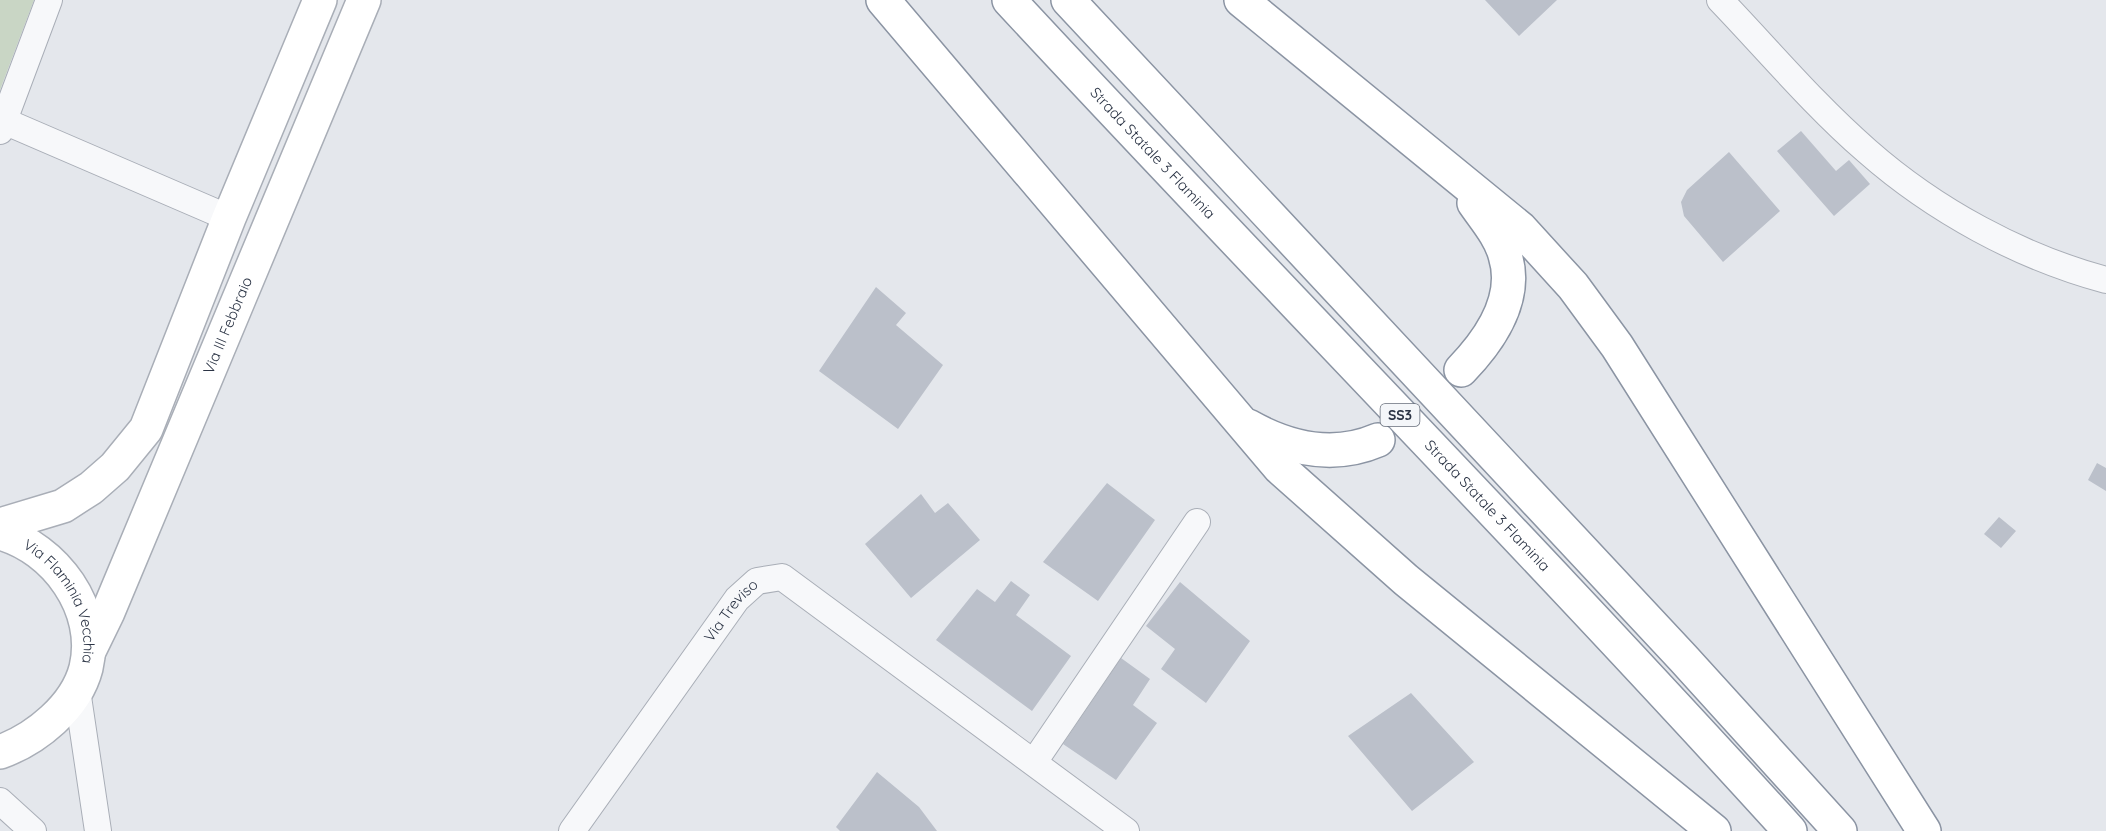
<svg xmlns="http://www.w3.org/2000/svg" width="2106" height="831" font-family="Quicksand,sans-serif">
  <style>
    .green { fill: #c9d6c5 }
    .building { fill: #bbc0ca }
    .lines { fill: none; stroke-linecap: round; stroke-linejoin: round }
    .minor-casing { stroke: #a9aeb7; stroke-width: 28 }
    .secondary-casing { stroke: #a9aeb7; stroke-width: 36 }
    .trunk-casing { stroke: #8b94a3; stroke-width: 36 }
    .minor { stroke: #f7f8fa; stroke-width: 26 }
    .secondary { stroke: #fff; stroke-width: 33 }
    .trunk { stroke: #fff; stroke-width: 33 }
    .labels { text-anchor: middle; stroke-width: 4.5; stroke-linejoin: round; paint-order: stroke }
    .shield { fill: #f4f6f9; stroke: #676e7b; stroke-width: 1.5 }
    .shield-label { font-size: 14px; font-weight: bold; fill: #2b3445 }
    .street-label { font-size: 15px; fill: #2b3445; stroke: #f4f6f9 }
  </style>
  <rect width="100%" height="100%" fill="#e4e7ec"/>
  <path class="green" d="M0,0h34l-34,90z"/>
  <path class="building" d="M1485,0h72l-38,36z
    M1801,131l35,40 13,-11 21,24 -36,32 -57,-65z
    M1729,152l51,59 -57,51 -39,-46 -3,-14 6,-12z
    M876,287l30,26 -10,12 47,40 -45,64 -79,-58z
    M2097,463l9,5v23l-18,-11z
    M1107,483l48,37 -57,81 -55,-39z
    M921,494l14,19 13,-10 32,37 -69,58 -46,-54z
    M1999,517l17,14 -15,17 -17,-14z
    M1011,581l19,14 -14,20 55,41 -39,55 -96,-71 41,-51 18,13z
    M1180,582l70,59 -44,62 -45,-34 14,-20 -29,-23z
    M1121,658l29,21 -17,26 24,18 -41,57 -53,-36z
    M1411,693l63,69 -62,49 -64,-75z
    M877,772l42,35 18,24h-97l-4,-4z"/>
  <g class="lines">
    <defs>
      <g id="minor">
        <path d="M1720,0c48,50 94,105 147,151 67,59 153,106 239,129"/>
        <path d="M4,121l225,97"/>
        <path d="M0,131l49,-131"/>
        <path d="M77,690l21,141"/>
        <path d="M1034,762l163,-240"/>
        <path d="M0,801l33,30"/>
        <path id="s1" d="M572,831l165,-232 20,-18 25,-4 344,254"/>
      </g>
      <g id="secondary">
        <path d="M0,525l63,-19 28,-18 24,-21 31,-38 83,-211 91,-218"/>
        <path id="s2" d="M0,533c55,15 100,76 86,135 -10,39 -50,71 -86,84"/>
        <path id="s3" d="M89,651l19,-39 256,-612"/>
      </g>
      <g id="trunk">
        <path d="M883,0l397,468 126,112 308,251"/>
        <path id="s4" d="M1009,0c258,278 525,549 781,831"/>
        <path d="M1068,0l615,658 157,173"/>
        <path d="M1241,0l279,228 53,58 44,60 307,485"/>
        <path d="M1461,370c28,-29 58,-71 44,-115 -5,-19 -20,-36 -31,-52"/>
        <path d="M1248,426c41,23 86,33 130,14"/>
      </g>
    </defs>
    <use href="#minor" class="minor-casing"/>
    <use href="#secondary" class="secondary-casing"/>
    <use href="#trunk" class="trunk-casing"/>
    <use href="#minor" class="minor"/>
    <use href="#secondary" class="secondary"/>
    <use href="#trunk" class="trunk"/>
  </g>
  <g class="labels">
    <rect class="shield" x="1380.5" y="404" width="39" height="22" rx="4.5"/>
    <g class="shield-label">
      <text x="1400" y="420">SS3</text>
    </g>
    <g class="street-label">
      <text dy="5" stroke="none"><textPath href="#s4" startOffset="210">Strada Statale 3 Flaminia</textPath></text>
      <text dy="5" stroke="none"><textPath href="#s3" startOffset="354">Via III Febbraio</textPath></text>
      <text dy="5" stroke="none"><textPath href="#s4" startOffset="696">Strada Statale 3 Flaminia</textPath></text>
      <text dy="5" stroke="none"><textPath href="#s2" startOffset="99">Via Flaminia Vecchia</textPath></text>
      <text dy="5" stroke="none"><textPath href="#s1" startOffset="272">Via Treviso</textPath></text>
    </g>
  </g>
</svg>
